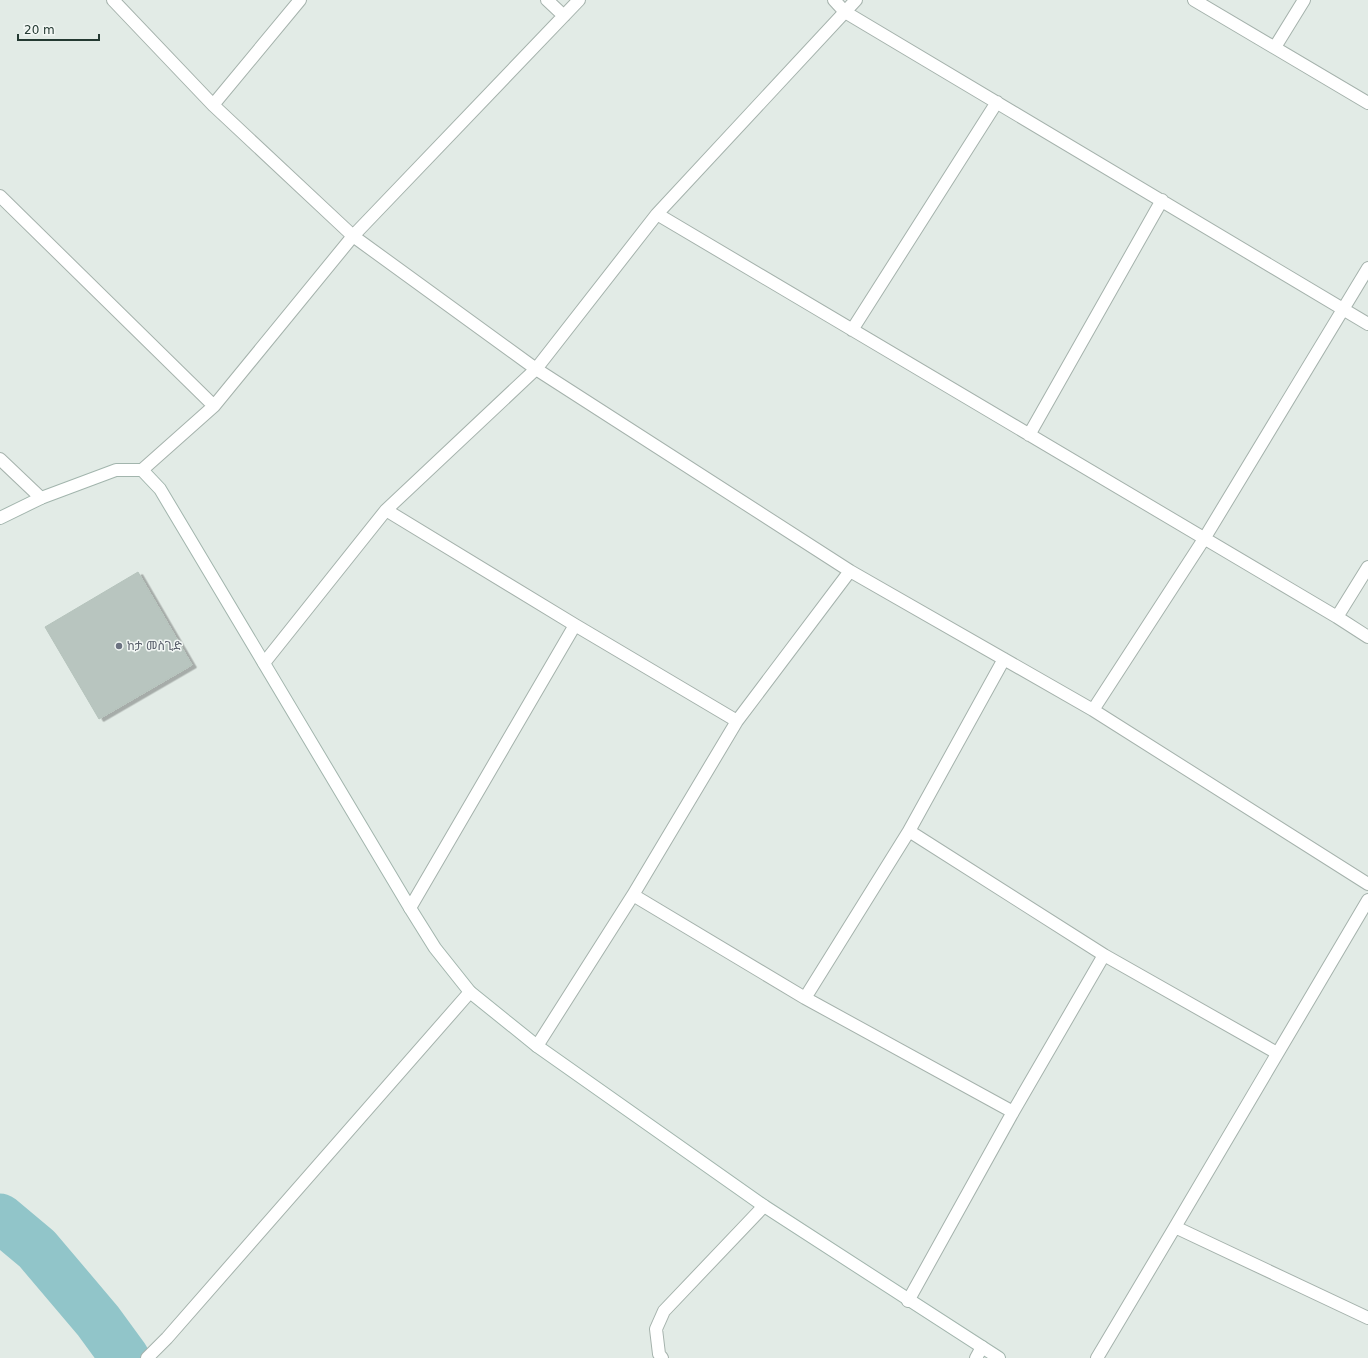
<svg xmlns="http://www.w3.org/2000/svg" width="1368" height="1358" font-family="'DejaVu Sans','Noto Sans Ethiopic',sans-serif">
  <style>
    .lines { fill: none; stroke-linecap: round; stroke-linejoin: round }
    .river { stroke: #91c5c9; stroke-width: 49 }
    .building { fill: #b8c5bf; stroke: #b5c3bc; filter: url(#shadow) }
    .street-casing { stroke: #a5b2ac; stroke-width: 14 }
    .secondary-casing { stroke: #a2b5ad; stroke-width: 14 }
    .street { stroke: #fff; stroke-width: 12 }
    .secondary { stroke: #fff; stroke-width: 12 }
    .worship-dot { fill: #6b7280; stroke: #f2f7f4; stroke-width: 1.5 }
    .labels { text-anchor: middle; stroke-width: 3; stroke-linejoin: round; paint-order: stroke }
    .worship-label { font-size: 12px; fill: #5b616d; stroke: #f2f7f4; text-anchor: start }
  </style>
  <defs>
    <filter id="shadow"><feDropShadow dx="4.5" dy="2.5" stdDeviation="0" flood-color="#0004"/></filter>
  </defs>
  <rect width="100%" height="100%" fill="#e2ebe6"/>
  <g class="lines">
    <path class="river" d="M0,1218l37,31 61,72 27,37"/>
  </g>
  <path class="building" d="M138,572l54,93 -93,54 -54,-92z"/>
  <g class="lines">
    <defs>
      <path id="street" d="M113,0l100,105 140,131 183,133 314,202 243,139 275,174
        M547,0l17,16
        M834,0l11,12 523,312
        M1194,0l174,103
        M1275,47l29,-47
        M213,105l87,-105
        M0,196l214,210
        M657,214l680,403 31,20
        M852,330l145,-228
        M1029,435l133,-235
        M0,459l41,39
        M142,470l72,-64 139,-170 226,-236
        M386,510l189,115 162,96 -104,174 -96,151
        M1337,617l31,-50
        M264,663l122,-153 150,-141 121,-155 199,-214
        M1093,710l111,-171 164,-271
        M737,721l113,-150
        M909,831l95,-172
        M633,895l172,103 208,114 -105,189
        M410,908l165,-283
        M1104,955l173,98
        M805,998l104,-167 195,124 -91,157
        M1175,1227l193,-327
        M147,1358l20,-20 303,-346
        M662,1358l-3,-4 -3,-25 8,-18 100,-105
        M976,1358l6,-11
        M1097,1358l78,-131 193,91"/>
      <path id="secondary" d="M0,518l41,-20 75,-28h26l18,19 250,419 25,40 35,44 67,54 227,160 235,152"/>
    </defs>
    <use href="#street" class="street-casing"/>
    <use href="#secondary" class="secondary-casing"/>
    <use href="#street" class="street"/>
    <use href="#secondary" class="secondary"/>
  </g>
  <circle class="worship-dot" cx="119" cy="646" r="4"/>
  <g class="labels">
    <g class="worship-label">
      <text x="127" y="650">ከታ መስጊድ</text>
    </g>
  </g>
  <path d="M18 34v6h81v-6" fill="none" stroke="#243932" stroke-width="2"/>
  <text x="24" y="34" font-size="12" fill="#243932" stroke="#f2f7f4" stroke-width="3" paint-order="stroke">20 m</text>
</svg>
